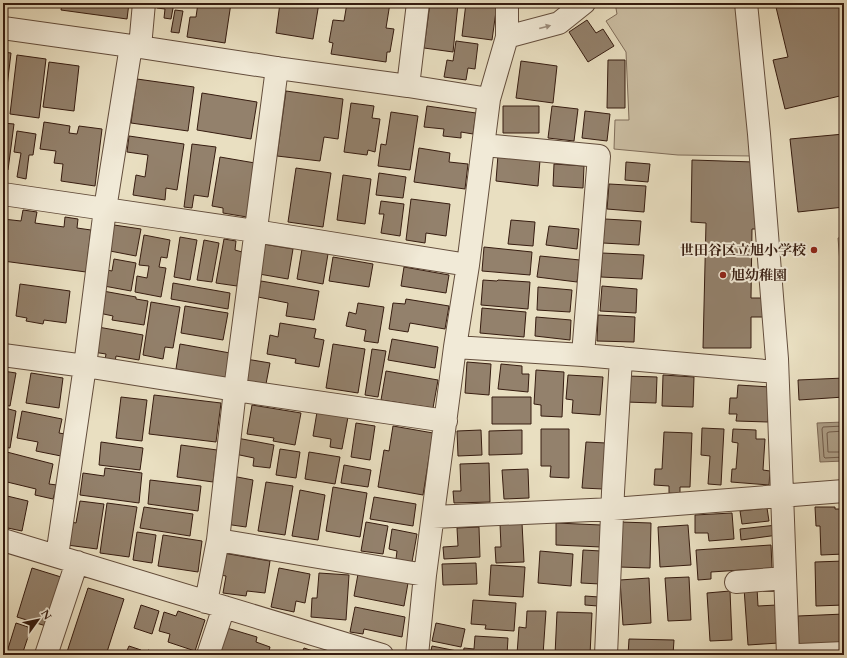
<svg xmlns="http://www.w3.org/2000/svg" width="847" height="658" font-family="Cardo,'Noto Serif JP',serif">
  <style>
    .green { fill: #cbbea3; stroke: #806d5a }
    .water { fill: #ac9d85; stroke: #7d6956 }
    .lines { fill: none; stroke-linecap: round; stroke-linejoin: round }
    .shore { stroke: #715c4a; stroke-width: 1 }
    .building { fill: #93816c; stroke: #361c10 }
    .minor-casing { stroke: #634d3c; stroke-width: 24 }
    .minor { stroke: #f1ead7; stroke-width: 22 }
    .oneway { fill: #9d8d7d }
    .poi-dot { fill: #8f2418; stroke: #f1ead7; stroke-width: 1.5 }
    .labels { text-anchor: middle; stroke-width: 4; stroke-linejoin: round; paint-order: stroke }
    .poi-label { font-size: 14px; font-weight: bold; fill: #361c10; stroke: #f1ead7; text-anchor: end }
  </style>
  <rect width="100%" height="100%" fill="#e9dfc1"/>
  <filter id="stains"><feTurbulence type="fractalNoise" baseFrequency=".005" numOctaves="4"/><feColorMatrix values="0 0 0 0 .2 0 0 0 0 .09 0 0 0 0 .02 0 0 0 .5 -.17"/></filter>
  <radialGradient id="worn" r=".72"><stop offset=".6" stop-color="#630" stop-opacity="0"/><stop offset="1" stop-color="#630" stop-opacity=".3"/></radialGradient>
  <path class="green" d="M615,3h124l13,153 -74,-1 -64,-6 1,-29h14l-3,-68 -20,-31 11,-7z
    M844,237v75l-6,-74z"/>
  <path class="water" d="M844,422v39l-24,1 -3,-39z"/>
  <g class="lines">
    <path class="shore" d="M844,426l-21,1 -1,2 2,28 1,1 19,-1
      M844,431l-15,1 -2,1 1,19h16"/>
  </g>
  <path class="building" d="M62,3h67l-2,16 -66,-9z
    M158,3h16l-3,16 -7,-1 1,-9 -8,-1z
    M198,3h33l-6,40 -38,-6 3,-20h6z
    M280,3h39l-6,36 -37,-6z
    M347,3h43l-4,25 8,1 -4,23h-3l-1,10 -55,-8 2,-11 -4,-1 4,-22 11,1z
    M430,3l28,1 -5,48 -29,-4z
    M466,3h20l11,1 -5,36 -30,-4z
    M775,3h69v92l-59,14 -12,-49 15,-3z
    M175,10l8,1 -4,22 -8,-1z
    M587,20l9,13 7,-4 11,17 -26,16 -19,-30z
    M456,41l22,3 -3,25 -7,-1 -2,12 -22,-3 3,-17 6,1z
    M3,52l8,1 -7,59 -1,-1z
    M17,55l29,4 -7,59 -29,-4z
    M608,60h17v48h-18z
    M521,61l36,5 -4,37 -37,-5z
    M49,62l30,4 -5,45 -31,-4z
    M137,79l57,8 -6,44 -57,-8z
    M286,91l57,8 -5,40 -14,-2 -4,24 -43,-5z
    M202,93l55,9 -6,37 -54,-9z
    M351,103l23,3 -2,12 8,1 -5,33 -7,-2 -1,5 -23,-3z
    M427,106l49,7 -3,21 -12,-2v6l-18,-2 1,-7 -20,-2z
    M503,106h36v27h-36z
    M552,106l26,3 -4,32 -26,-3z
    M585,111l25,3 -3,27 -25,-3z
    M391,112l27,4 -8,54 -32,-4 3,-22 5,1z
    M44,122l26,4 -1,7 8,1 2,-8 23,3 -7,57 -34,-5 2,-17 -9,-1 2,-12 -16,-2z
    M3,123l11,1 -6,46h-5z
    M17,131l19,3 -3,21h-4l-3,24 -9,-2 4,-24 -7,-1z
    M844,134v73l-46,5 -8,-73z
    M129,136l55,8 -7,46 -11,-2 -1,12 -32,-5 3,-20 9,2 3,-22 -21,-3z
    M192,144l24,3 -8,50 -14,-2 -2,13 -8,-1z
    M419,148l31,5 -1,9 19,2 -3,25 -51,-7z
    M498,155l42,5 -2,26 -42,-5z
    M220,157l35,6 -8,54 -24,-4v-5l-11,-2z
    M692,160l62,2 3,67h-5l-1,69h16v19h-16v31h-48l3,-125 -15,-1z
    M626,162l24,2 -2,18 -23,-2z
    M554,164l30,2 -1,22 -30,-2z
    M296,168l35,5 -8,54 -35,-5z
    M379,173l27,4 -3,21 -27,-3z
    M343,175l28,4 -6,45 -28,-4z
    M609,184l37,2 -2,26 -37,-3z
    M411,199l39,5 -4,32 -20,-3 -1,10 -19,-3z
    M381,201l23,3 -4,32 -19,-3 3,-19h-5z
    M23,210l14,2 -2,11 29,4 1,-10 13,2 -1,9 14,2 -5,42 -83,-11v-42l18,2z
    M605,219l36,2 -2,24 -36,-2z
    M511,220l24,2 -2,24 -25,-2z
    M114,225l27,4 -5,27 -26,-5z
    M549,226l30,3 -2,20 -31,-4z
    M144,235l26,5 -3,18 -6,-1 -2,10 7,1 -5,29 -26,-5 2,-16 10,2 2,-12 -10,-1z
    M180,237l17,3 -7,40 -16,-3z
    M224,239l12,2 -1,9 7,2 -5,34 -21,-3z
    M204,240l15,3 -7,39 -15,-2z
    M263,244l30,5 -5,30 -29,-5z
    M484,247l48,5 -2,23 -48,-4z
    M302,249l26,5 -5,30 -26,-5z
    M602,253l42,2 -2,24 -41,-2z
    M540,256l40,4 -3,22 -40,-5z
    M333,257l40,7 -4,23 -40,-6z
    M114,259l22,4 -5,28 -27,-5 3,-16 5,1z
    M404,267l45,8 -3,18 -45,-7z
    M483,280l14,1 1,-1 32,2 -2,27 -47,-4z
    M261,281l58,10 -5,29 -28,-4 2,-13 -30,-6z
    M173,283l57,10 -2,16 -57,-10z
    M20,284l50,7 -4,32 -22,-3 -1,4 -17,-3 1,-3 -11,-2z
    M602,286l35,3 -1,24 -36,-2z
    M538,287l34,3 -2,22 -33,-2z
    M103,291l33,6v2l12,2 -4,24 -32,-5 1,-4 -14,-3z
    M406,299l43,7 -4,23 -35,-6 -2,9 -19,-3 4,-26 12,1z
    M151,302l29,5 -7,41 -8,-1 -2,12 -20,-4z
    M358,303l26,4 -6,36 -14,-2 2,-11 -20,-4 3,-14 7,2z
    M185,306l43,7 -5,27 -42,-7z
    M482,308l44,4 -2,25 -44,-4z
    M598,315l37,2 -1,25 -37,-1z
    M536,317l35,3 -1,20 -35,-4z
    M280,323l36,6 -2,9 10,2 -5,27 -24,-4 1,-4 -29,-5 3,-19 8,2z
    M98,327l45,8 -4,25 -23,-4 -1,6 -10,-2 1,-6 -13,-2z
    M392,339l46,8 -3,21 -47,-8z
    M180,344l50,9 -5,25 -49,-9z
    M333,344l32,5 -7,44 -32,-5z
    M372,349l14,2 -8,46 -13,-2z
    M246,359l24,4 -4,21 -24,-4z
    M467,362l24,2 -2,31 -24,-2z
    M501,364l21,2v8h7l-1,18 -30,-3z
    M536,370l28,2 -2,45 -21,-1v-11l-7,-1z
    M3,371l13,2 -6,33 -7,-1z
    M386,371l52,9 -5,28 -52,-8z
    M31,373l32,5 -4,30 -33,-5z
    M568,375l35,2 -3,38 -28,-2 1,-13 -7,-1z
    M663,375l31,2 -1,30 -31,-1z
    M628,376l29,1 -1,26 -30,-1z
    M844,378v19l-45,3 -1,-20z
    M738,385l32,2 -2,35 -32,-1 1,-7h-8l1,-16h7z
    M154,395l67,8 -5,39 -67,-8z
    M121,397l26,3 -5,41 -26,-3z
    M492,397h39v27h-39z
    M252,405l49,8 -6,32 -22,-4 1,-3 -27,-4z
    M5,408l11,3 -6,37 -7,-1v-31z
    M22,411l40,8 -3,14 6,1 -4,22 -25,-5 2,-9 -21,-4z
    M317,412l31,5 -6,32 -12,-2 1,-8 -18,-3z
    M356,423l19,3 -5,34 -19,-3z
    M393,426l40,7 -10,62 -45,-8 6,-37 5,1z
    M702,428l22,1 -3,56 -13,-1 2,-28 -9,-1z
    M541,429h28v49l-19,-1 1,-11h-10z
    M733,429l23,1v9h9l-2,31 7,1 -1,14 -38,-3 1,-13h4l2,-26 -6,-1z
    M481,430l1,25 -24,1 -1,-25z
    M522,430v24l-33,1v-24z
    M664,432l28,1 -2,54h-10v7l-11,-1v-7l-15,-1 1,-16h7z
    M237,438l37,7 -4,23 -17,-2 1,-8 -19,-4z
    M101,442l42,6 -3,22 -41,-5z
    M586,442l20,1 -3,46 -21,-1z
    M181,445l36,5 -4,32 -36,-5z
    M280,449l20,3 -4,26 -20,-3z
    M3,451l50,13 -4,20 8,1 -4,14 -18,-4 1,-6 -33,-8z
    M309,452l31,5 -5,27 -30,-5z
    M489,463l1,39 -36,1 -1,-12h8l-1,-27z
    M344,465l27,5 -3,17 -27,-4z
    M105,468l37,5 -3,30 -59,-8 3,-22 21,3z
    M528,469l1,29 -25,1 -2,-29z
    M232,476l21,4 -7,47 -21,-3z
    M150,480l51,6 -3,25 -50,-7z
    M266,482l27,4 -8,49 -27,-4z
    M333,487l34,6 -7,44 -34,-6z
    M300,490l25,5 -7,45 -26,-4z
    M3,495l25,6 -6,30 -19,-4z
    M374,497l42,7 -3,22 -43,-7z
    M80,501l24,3 -7,45 -30,-4 4,-23 5,1z
    M107,503l30,4 -8,50 -29,-4z
    M144,507l49,7 -3,22 -50,-8z
    M815,507h20v2h9v45l-23,1 -1,-29h-4z
    M767,508l2,13 -27,3 -2,-13z
    M732,513l2,26 -25,2 -1,-8h-13v-18z
    M366,522l22,4 -5,28 -22,-3z
    M620,522l31,1 -1,45 -31,-1z
    M522,523l2,39 -28,1 -1,-16h6l-1,-23z
    M556,523l45,2v22l-45,-2z
    M688,525l3,40 -31,2 -2,-40z
    M777,525l1,10 -37,5 -1,-11z
    M479,527l1,30 -36,2 -1,-12 15,-1 -1,-18z
    M392,529l25,5 -5,28 -16,-3 1,-8 -8,-2z
    M137,532l19,3 -4,28 -19,-3z
    M163,535l39,6 -4,31 -40,-6z
    M771,545l1,23 -61,4v7l-13,1 -2,-30z
    M583,550l18,1 -1,33 -19,-1z
    M540,551l33,3 -2,32 -33,-3z
    M223,553l47,8 -5,32 -18,-2 -1,5 -23,-3 3,-17 -6,-1z
    M844,561v44l-28,1 -1,-44z
    M476,563l1,21 -34,1 -1,-21z
    M491,565l34,2 -2,30 -34,-2z
    M32,568l29,9 -15,49 -29,-9z
    M279,568l31,6 -5,29 -9,-2 -2,11 -23,-5z
    M319,573l30,2 -3,45 -35,-3 1,-19h5z
    M358,574l50,9 -4,23 -50,-10z
    M689,577l2,43 -23,1 -3,-43z
    M649,578l2,45 -28,2 -3,-45z
    M88,588l36,11 -18,56h-40z
    M744,588h13l1,18 19,-1 2,38 -31,2z
    M730,591l2,49 -22,1 -3,-48z
    M585,596l14,1 -1,9 -13,-1z
    M473,600l43,3 -2,28 -29,-2 1,-4 -15,-1z
    M141,605l18,6 -7,23 -18,-6z
    M355,607l50,10 -3,20 -38,-8 -1,5 -13,-2z
    M178,611l27,9 -10,31 -27,-9 2,-8 -11,-3 5,-19 12,4z
    M527,611h19l-3,44 -26,-1 2,-27 7,1z
    M557,612l35,1 -2,42h-35z
    M844,614v34l-45,2 -1,-34z
    M16,623l15,5 -9,27h-16z
    M436,623l29,6 -4,18 -29,-6z
    M227,628l30,9 -1,5 14,5 -2,8h-50z
    M475,636l33,2 -1,17h-44l1,-7 10,1z
    M629,639l45,1 -1,15h-45z
    M129,646l12,4 -2,5h-14z
    M432,646l25,5 -1,4h-26z
    M304,648l21,7h-24z
    M148,650l16,5h-18z
    M736,653h22v2h-22z"/>
  <g class="lines">
    <defs>
      <path id="minor" d="M746,3l13,131 18,225 11,296
        M3,28l128,18 9,1 137,21 131,18 81,13
        M507,37l52,-14 25,-20
        M140,47l4,-44
        M408,86l10,-83
        M484,145l115,11 -16,199
        M3,194l252,37 213,34
        M455,347l128,8 194,17
        M3,355l82,11 150,24 211,31
        M433,517l180,-8 231,-18
        M3,540l379,115
        M218,540l207,35
        M57,556l28,-190 20,-157 26,-163
        M736,582l49,-4
        M206,602l12,-62 17,-150 42,-322
        M46,655l31,-93
        M208,655l16,-48
        M417,655l8,-80 30,-228 13,-82 21,-166 18,-62v-34
        M606,655l7,-163 8,-134
        M799,655l45,-2"/>
    </defs>
    <use href="#minor" class="minor-casing"/>
    <use href="#minor" class="minor"/>
  </g>
  <defs><path id="oneway-solid" d="M-6-.8H1V-3.2L6.5 0L1 3.2V.8H-6Z"/></defs>
  <use class="oneway" href="#oneway-solid" transform="translate(545 27) rotate(-15)"/>
  <g class="poi-dot">
    <circle cx="814" cy="250" r="4"/>
    <circle cx="723" cy="275" r="4"/>
  </g>
  <g class="labels">
    <g class="poi-label">
      <text x="806" y="255">世田谷区立旭小学校</text>
      <text x="731" y="280" text-anchor="start">旭幼稚園</text>
    </g>
  </g>
  <rect width="847" height="658" fill="none" stroke="#e9dfc1" stroke-width="16"/>
  <rect x="4" y="4" width="839" height="650" fill="none" stroke="#361c10" stroke-width="2"/>
  <rect x="8" y="8" width="831" height="642" fill="none" stroke="#361c10"/>
  <g transform="translate(38 620) rotate(57)" stroke="#f1ead7" stroke-width="3" paint-order="stroke">
  <path d="M0-3L7 15L0 10L-7 15Z" fill="#361c10"/>
  <text y="-6" font-size="11" font-weight="bold" text-anchor="middle" fill="#361c10">N</text>
  </g>
  <rect width="100%" height="100%" filter="url(#stains)"/>
  <rect width="100%" height="100%" fill="url(#worn)"/>
</svg>
